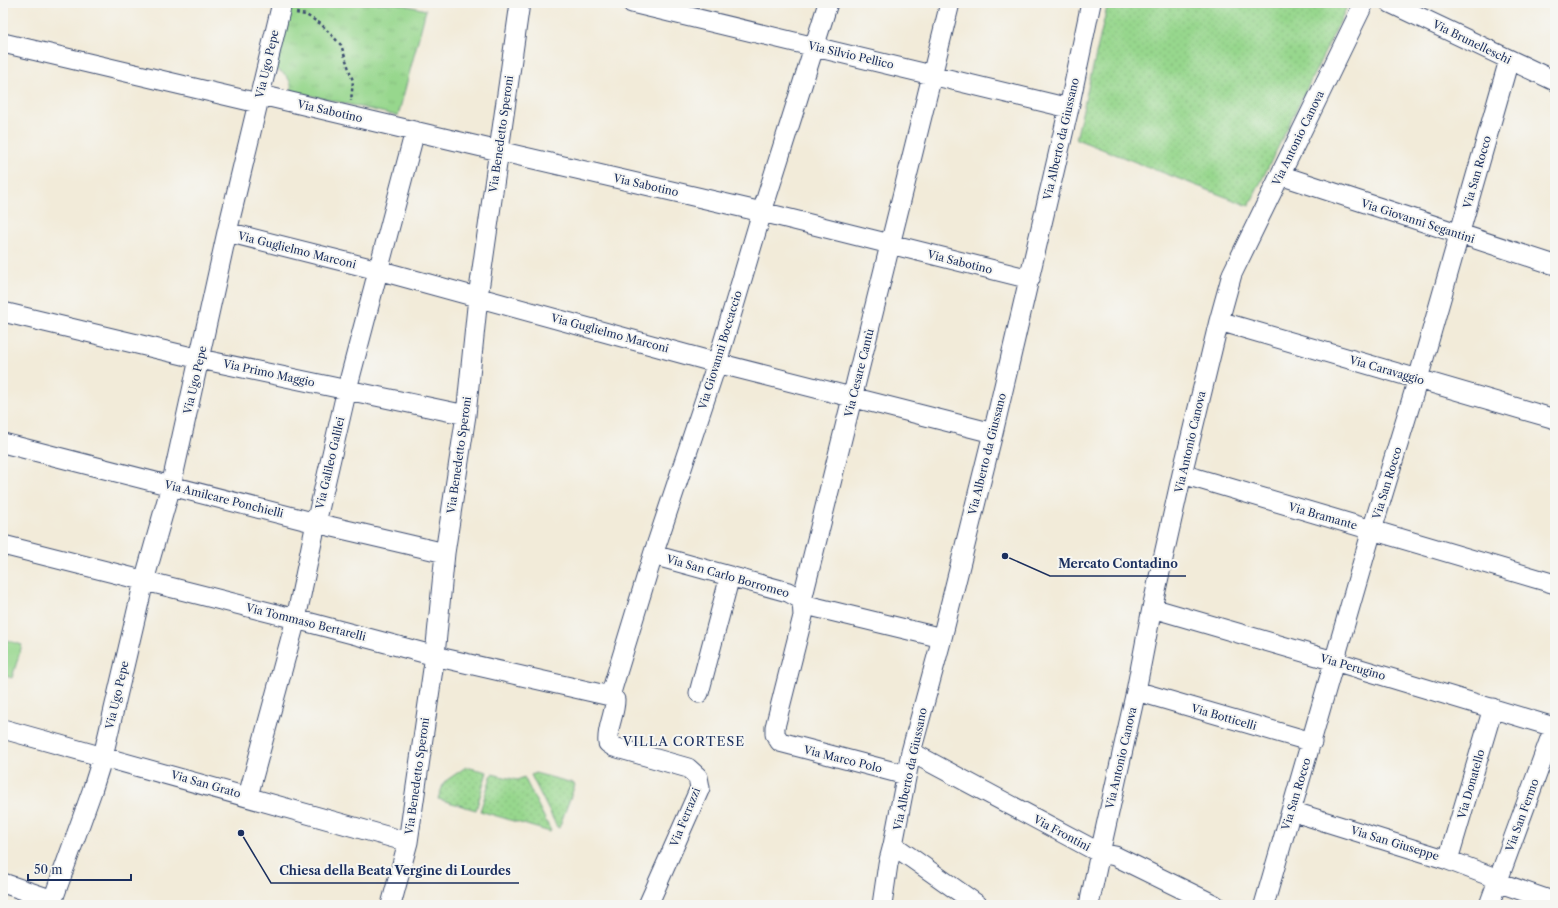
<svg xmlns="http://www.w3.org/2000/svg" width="1558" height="908" font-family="'Libre Caslon Text',serif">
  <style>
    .grass { fill: url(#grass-dots); stroke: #598376 }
    .park { fill: url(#park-tufts); stroke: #598376 }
    .garden { fill: #97d78d; stroke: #598376 }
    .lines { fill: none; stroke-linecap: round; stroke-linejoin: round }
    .minor-casing { stroke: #3b4b70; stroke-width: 21 }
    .path { stroke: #3b4b70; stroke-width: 2.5; stroke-dasharray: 3 3; stroke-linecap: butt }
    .minor { stroke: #fff; stroke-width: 19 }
    .labels { text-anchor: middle; stroke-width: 4; stroke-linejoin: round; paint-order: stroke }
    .street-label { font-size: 11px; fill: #1b2f5e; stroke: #f6f6f2 }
    .quarter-label { font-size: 13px; letter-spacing: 1px; fill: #1b2f5e; stroke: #f6f6f2 }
    .leader { fill: none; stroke: #1b2f5e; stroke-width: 1.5 }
    .callout-dot { fill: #1b2f5e; stroke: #f6f6f2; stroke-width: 1.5 }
    .callout-label { font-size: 12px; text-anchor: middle; font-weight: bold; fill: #1b2f5e; stroke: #f6f6f2; stroke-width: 4; stroke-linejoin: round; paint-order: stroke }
  </style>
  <defs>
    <pattern id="grass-dots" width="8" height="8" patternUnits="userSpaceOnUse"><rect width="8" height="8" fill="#97d78d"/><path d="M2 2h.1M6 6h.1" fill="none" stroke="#82b97c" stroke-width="1.8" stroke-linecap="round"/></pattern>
    <pattern id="park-tufts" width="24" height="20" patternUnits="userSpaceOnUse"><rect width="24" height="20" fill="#97d78d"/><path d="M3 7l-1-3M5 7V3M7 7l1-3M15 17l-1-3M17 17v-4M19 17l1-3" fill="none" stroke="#82b97c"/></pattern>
  </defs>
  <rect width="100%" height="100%" fill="#f6f6f2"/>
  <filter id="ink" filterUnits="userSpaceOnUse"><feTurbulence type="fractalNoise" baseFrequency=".025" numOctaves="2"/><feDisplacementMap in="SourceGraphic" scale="8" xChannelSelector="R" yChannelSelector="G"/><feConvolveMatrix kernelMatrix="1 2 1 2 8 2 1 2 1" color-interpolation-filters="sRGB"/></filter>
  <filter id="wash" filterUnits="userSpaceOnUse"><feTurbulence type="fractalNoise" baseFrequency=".012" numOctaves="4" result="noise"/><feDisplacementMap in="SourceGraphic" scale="16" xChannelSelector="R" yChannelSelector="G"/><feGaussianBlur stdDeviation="0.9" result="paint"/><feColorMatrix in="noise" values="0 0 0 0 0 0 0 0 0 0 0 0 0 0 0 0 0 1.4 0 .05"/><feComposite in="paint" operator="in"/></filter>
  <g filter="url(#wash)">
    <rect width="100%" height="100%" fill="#f2ebd9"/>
    <path class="grass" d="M1108,3h241l-100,203 -173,-67z
      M466,767l21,5 -11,38 -38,-11 6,-17z
      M535,773l38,10 2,2 -16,43 -2,-1 -26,-52z
      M492,774l25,6 7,-3 27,54 -1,1 -70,-21z"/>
    <path class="park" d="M292,3h103l31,7 -28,106 -106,-25c-1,-12 -6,-18 -17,-22z"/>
    <path class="garden" d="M3,639l19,6 -10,33 -9,-3z"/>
  </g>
  <g filter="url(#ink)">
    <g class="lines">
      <defs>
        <path id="minor" d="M632,3l437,105
          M1390,3l165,78
          M3,43l255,60
          M261,95l238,56 263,61 268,67
          M1280,175l275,90
          M227,232l151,38 339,93 276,70
          M3,312l197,47 266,56
          M1219,321l336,98
          M3,443l313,80 129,30
          M1182,474l373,110
          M3,545l293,74 147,39 167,38
          M653,555l135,37 14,8
          M802,604l140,34
          M1152,608l182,53 220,66
          M1136,691l176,51
          M699,693l31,-117
          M610,696l43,-141 64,-192 45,-151 66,-209
          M610,696l5,4c0,15 -9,29 -7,43l6,4 74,21 10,9 2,11 -52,117
          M3,729l405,113
          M911,752l189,101 15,3 100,49
          M906,775l-126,-33 -5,-8v-7l28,-111 -1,-16 148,-597
          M248,796l48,-177 20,-96 31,-134 68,-258
          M1291,811l157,49 50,19
          M893,845l85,60
          M1448,860l45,-152
          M1497,882l58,20
          M3,883l50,17
          M51,905l41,-114 11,-35 41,-175 27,-95 56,-254 55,-229
          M391,905l17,-63 27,-187 10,-102 21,-138 12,-118 42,-294
          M882,905l6,-41 5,-19 18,-93 31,-114 51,-205 76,-325 22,-105
          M1089,905l11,-52 36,-162 16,-83 30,-134 37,-153 13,-47 132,-271
          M1264,905l108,-375 46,-151 91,-319
          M1489,905l66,-180"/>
      </defs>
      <use href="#minor" class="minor-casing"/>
      <path class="path" d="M296,13l10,2 15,9 20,21 12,36 -2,20"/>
      <use href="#minor" class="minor"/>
    </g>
  </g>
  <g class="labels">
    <g class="street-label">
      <text transform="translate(1472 42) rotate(26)" y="4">Via Brunelleschi</text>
      <text transform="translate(851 55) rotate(13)" y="4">Via Silvio Pellico</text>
      <text transform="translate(267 64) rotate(-77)" y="4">Via Ugo Pepe</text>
      <text transform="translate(330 111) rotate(13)" y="4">Via Sabotino</text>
      <text transform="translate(501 134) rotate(-82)" y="4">Via Benedetto Speroni</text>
      <text transform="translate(1298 138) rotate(-64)" y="4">Via Antonio Canova</text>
      <text transform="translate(1061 139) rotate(-77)" y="4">Via Alberto da Giussano</text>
      <text transform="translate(1477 172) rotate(-74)" y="4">Via San Rocco</text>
      <text transform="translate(646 185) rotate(13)" y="4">Via Sabotino</text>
      <text transform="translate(1418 221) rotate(18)" y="4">Via Giovanni Segantini</text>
      <text transform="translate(297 250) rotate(14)" y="4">Via Guglielmo Marconi</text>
      <text transform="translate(960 262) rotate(14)" y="4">Via Sabotino</text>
      <text transform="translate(610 333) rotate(15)" y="4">Via Guglielmo Marconi</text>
      <text transform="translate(720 350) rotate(-73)" y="4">Via Giovanni Boccaccio</text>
      <text transform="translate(1387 370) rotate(16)" y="4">Via Caravaggio</text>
      <text transform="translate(269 373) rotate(12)" y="4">Via Primo Maggio</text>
      <text transform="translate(859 373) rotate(-76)" y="4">Via Cesare Cantù</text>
      <text transform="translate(195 380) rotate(-77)" y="4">Via Ugo Pepe</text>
      <text transform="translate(1190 442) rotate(-77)" y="4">Via Antonio Canova</text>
      <text transform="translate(987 454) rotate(-76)" y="4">Via Alberto da Giussano</text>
      <text transform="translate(459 455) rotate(-82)" y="4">Via Benedetto Speroni</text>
      <text transform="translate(330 463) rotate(-77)" y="4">Via Galileo Galilei</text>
      <text transform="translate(1387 483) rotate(-73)" y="4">Via San Rocco</text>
      <text transform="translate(224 499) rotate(14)" y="4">Via Amilcare Ponchielli</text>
      <text transform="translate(1323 516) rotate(16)" y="4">Via Bramante</text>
      <text transform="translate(728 576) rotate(16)" y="4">Via San Carlo Borromeo</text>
      <text transform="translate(306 622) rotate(14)" y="4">Via Tommaso Bertarelli</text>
      <text transform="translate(1353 667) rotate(16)" y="4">Via Perugino</text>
      <text transform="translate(117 695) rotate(-77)" y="4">Via Ugo Pepe</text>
      <text transform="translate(1224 717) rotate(16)" y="4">Via Botticelli</text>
      <text transform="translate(1121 758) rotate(-77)" y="4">Via Antonio Canova</text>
      <text transform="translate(843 759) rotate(14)" y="4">Via Marco Polo</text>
      <text transform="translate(910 769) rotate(-78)" y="4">Via Alberto da Giussano</text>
      <text transform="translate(417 776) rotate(-82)" y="4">Via Benedetto Speroni</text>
      <text transform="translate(206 784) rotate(16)" y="4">Via San Grato</text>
      <text transform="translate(1471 784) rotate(-74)" y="4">Via Donatello</text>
      <text transform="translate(1296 794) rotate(-73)" y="4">Via San Rocco</text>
      <text transform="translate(1522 815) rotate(-70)" y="4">Via San Fermo</text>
      <text transform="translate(685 817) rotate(-68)" y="4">Via Ferrazzi</text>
      <text transform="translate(1062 833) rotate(28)" y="4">Via Frontini</text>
      <text transform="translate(1395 843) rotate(17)" y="4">Via San Giuseppe</text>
    </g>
    <g class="quarter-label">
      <text x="684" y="746">VILLA CORTESE</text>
    </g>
  </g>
  <path class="leader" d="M1005 556L1050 576H1186M241 833L271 883H519"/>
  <g class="callout-dot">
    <circle cx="1005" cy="556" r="4"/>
    <circle cx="241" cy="833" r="4"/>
  </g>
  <g class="callout-label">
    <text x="1118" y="568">Mercato Contadino</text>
    <text x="395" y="875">Chiesa della Beata Vergine di Lourdes</text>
  </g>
  <rect width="1558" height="908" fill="none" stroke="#f6f6f2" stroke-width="16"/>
  <path d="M28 874v6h103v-6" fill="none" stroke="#1b2f5e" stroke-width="2"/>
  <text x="34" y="874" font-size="12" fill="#1b2f5e" stroke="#f6f6f2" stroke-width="3" paint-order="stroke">50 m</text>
</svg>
